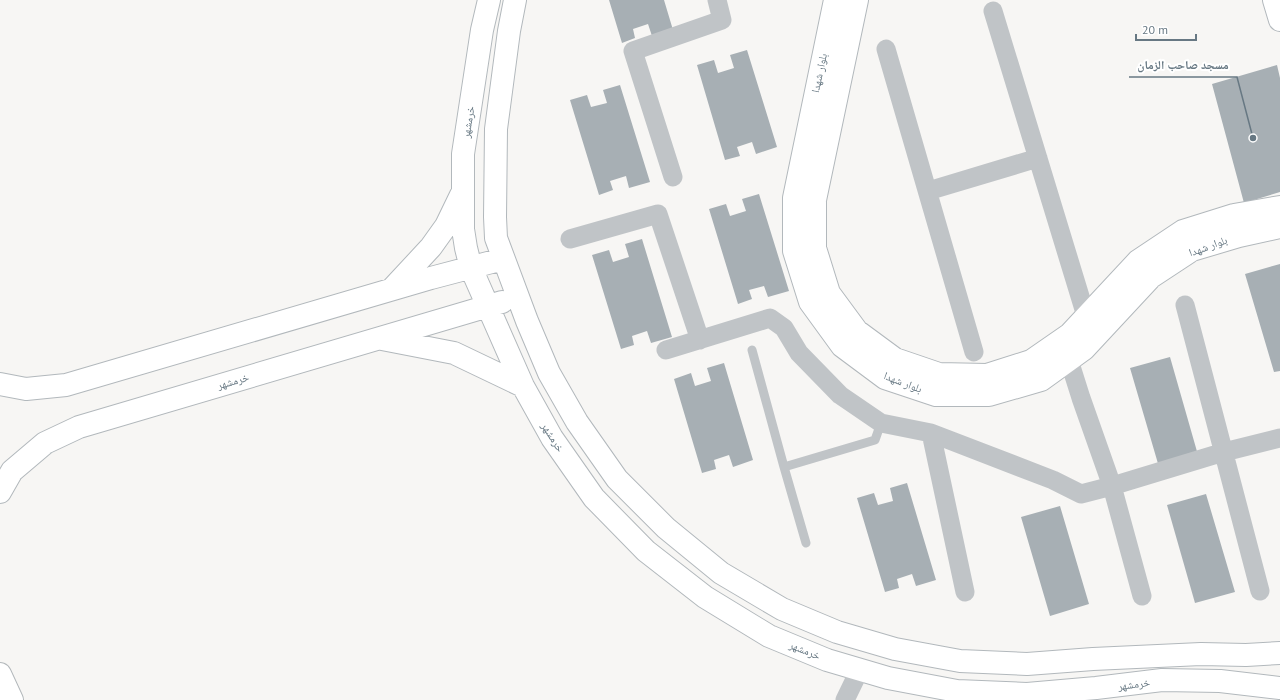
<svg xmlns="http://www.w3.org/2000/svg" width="1280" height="700" font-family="'PT Sans','Noto Naskh Arabic',sans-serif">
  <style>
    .building { fill: #a7afb4 }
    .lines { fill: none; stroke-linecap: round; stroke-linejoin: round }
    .secondary-casing { stroke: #b2b8bc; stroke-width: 24 }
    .primary-casing { stroke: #b3b8bb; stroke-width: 24 }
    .lane { stroke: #c0c4c7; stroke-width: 9 }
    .street { stroke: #c0c4c7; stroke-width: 19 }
    .secondary { stroke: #fff; stroke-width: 22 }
    .primary { stroke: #fff; stroke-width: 22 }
    .labels { text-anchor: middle; stroke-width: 4; stroke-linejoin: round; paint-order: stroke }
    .street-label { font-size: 11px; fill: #677883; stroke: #fff }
    .leader { fill: none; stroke: #677883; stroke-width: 1.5 }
    .callout-dot { fill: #677883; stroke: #fff; stroke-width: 1.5 }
    .callout-label { font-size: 12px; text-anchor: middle; font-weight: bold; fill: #677883; stroke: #fff; stroke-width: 4; stroke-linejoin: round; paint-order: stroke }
  </style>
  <rect width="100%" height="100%" fill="#f7f6f4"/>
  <path class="building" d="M609,0h55l9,30 -21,6 -4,-12 -15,5 2,9 -13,5z
    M747,50l30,97 -21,7 -4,-12 -15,5 3,9 -15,4 -28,-95 17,-5 4,13 16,-5 -4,-13z
    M1277,65l3,13v114l-36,11 -32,-119z
    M620,85l30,97 -21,6 -3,-12 -16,5 3,9 -14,5 -29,-95 17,-5 4,12 16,-4 -4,-13z
    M759,194l30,97 -21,6 -4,-11 -15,4 3,9 -14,5 -29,-95 17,-5 4,12 16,-5 -4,-12z
    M642,239l30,98 -21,6 -4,-12 -15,5 2,9 -13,4 -29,-94 17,-5 4,12 16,-5 -4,-13z
    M1280,264v107l-6,1 -29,-98z
    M1170,357l28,98 -39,12 -29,-99z
    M724,363l29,97 -20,7 -4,-12 -15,5 2,9 -14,4 -28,-94 17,-6 4,13 16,-5 -4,-13z
    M907,483l29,97 -20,6 -4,-12 -15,5 2,9 -14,4 -28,-94 17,-5 4,12 15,-4 -3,-13z
    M1206,494l29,98 -40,11 -28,-98z
    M1060,506l29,98 -39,12 -29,-99z"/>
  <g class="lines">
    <defs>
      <path id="secondary" d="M489,0l-7,30 -19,124v75l3,19 5,20 52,118 29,52 42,60 52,53 59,46 64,39 58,24 61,18 69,13 70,3 69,-6 66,-8 58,1 60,7
        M515,0l-6,31 -13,98 -1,88 1,21 31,83 22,52 28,49 40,57 49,49 55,45 61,36 55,23 58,17 65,12 67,3 66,-5 108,-5 45,1 34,-2
        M835,0l-41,198v53l16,51 32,44 43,32 51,17h53l52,-15 43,-31 67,-72 41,-27 47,-14 41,-9
        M857,0l-42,200v48l14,45 28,38 38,28 44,15 48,1 44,-14 39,-27 68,-73 45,-30 51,-16 46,-8
        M1274,0l6,20
        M392,289l39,-42 15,-21 15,-31
        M382,339l72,14 69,33
        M0,384l26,5 40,-4 365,-107 72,-19
        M0,492l12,-21 33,-28 34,-16 423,-125"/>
      <path id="primary" d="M0,674l12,26"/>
    </defs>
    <use href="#secondary" class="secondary-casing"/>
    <use href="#primary" class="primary-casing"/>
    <path class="lane" d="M752,350l32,117
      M806,543l-22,-76 91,-27 6,-17"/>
    <path class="street" d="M993,11l93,305
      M886,49l88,303
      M673,177l-40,-126 89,-31 -5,-20
      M928,191l110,-33
      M570,239l88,-25 42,126
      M1185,305l75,286
      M666,350l104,-32 14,10 15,25 41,42 41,28 50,10 122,47 28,14 31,-8 30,110
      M1069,360l12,38 31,88 112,-34 56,-14
      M931,433l34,159
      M845,700l15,-31"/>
    <use href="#secondary" class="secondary"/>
    <use href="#primary" class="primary"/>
  </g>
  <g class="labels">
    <g class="street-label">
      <text transform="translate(819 73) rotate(-78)" y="4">بلوار شهدا</text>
      <text transform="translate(468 122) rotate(-81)" y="4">خرمشهر</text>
      <text transform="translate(1208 246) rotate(-20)" y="4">بلوار شهدا</text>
      <text transform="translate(233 381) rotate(-16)" y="4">خرمشهر</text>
      <text transform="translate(903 382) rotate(21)" y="4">بلوار شهدا</text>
      <text transform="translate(553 437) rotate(58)" y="4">خرمشهر</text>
      <text transform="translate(805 650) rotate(22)" y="4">خرمشهر</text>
      <text transform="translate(1134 684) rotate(-7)" y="4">خرمشهر</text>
    </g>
  </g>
  <path class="leader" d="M1253 138L1237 77H1129"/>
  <circle class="callout-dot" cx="1253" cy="138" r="4"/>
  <g class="callout-label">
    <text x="1183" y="69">مسجد صاحب الزمان</text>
  </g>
  <path d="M1136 34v6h60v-6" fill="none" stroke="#677883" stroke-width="2"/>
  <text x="1142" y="34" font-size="12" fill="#677883" stroke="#ffffff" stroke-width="3" paint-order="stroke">20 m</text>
</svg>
